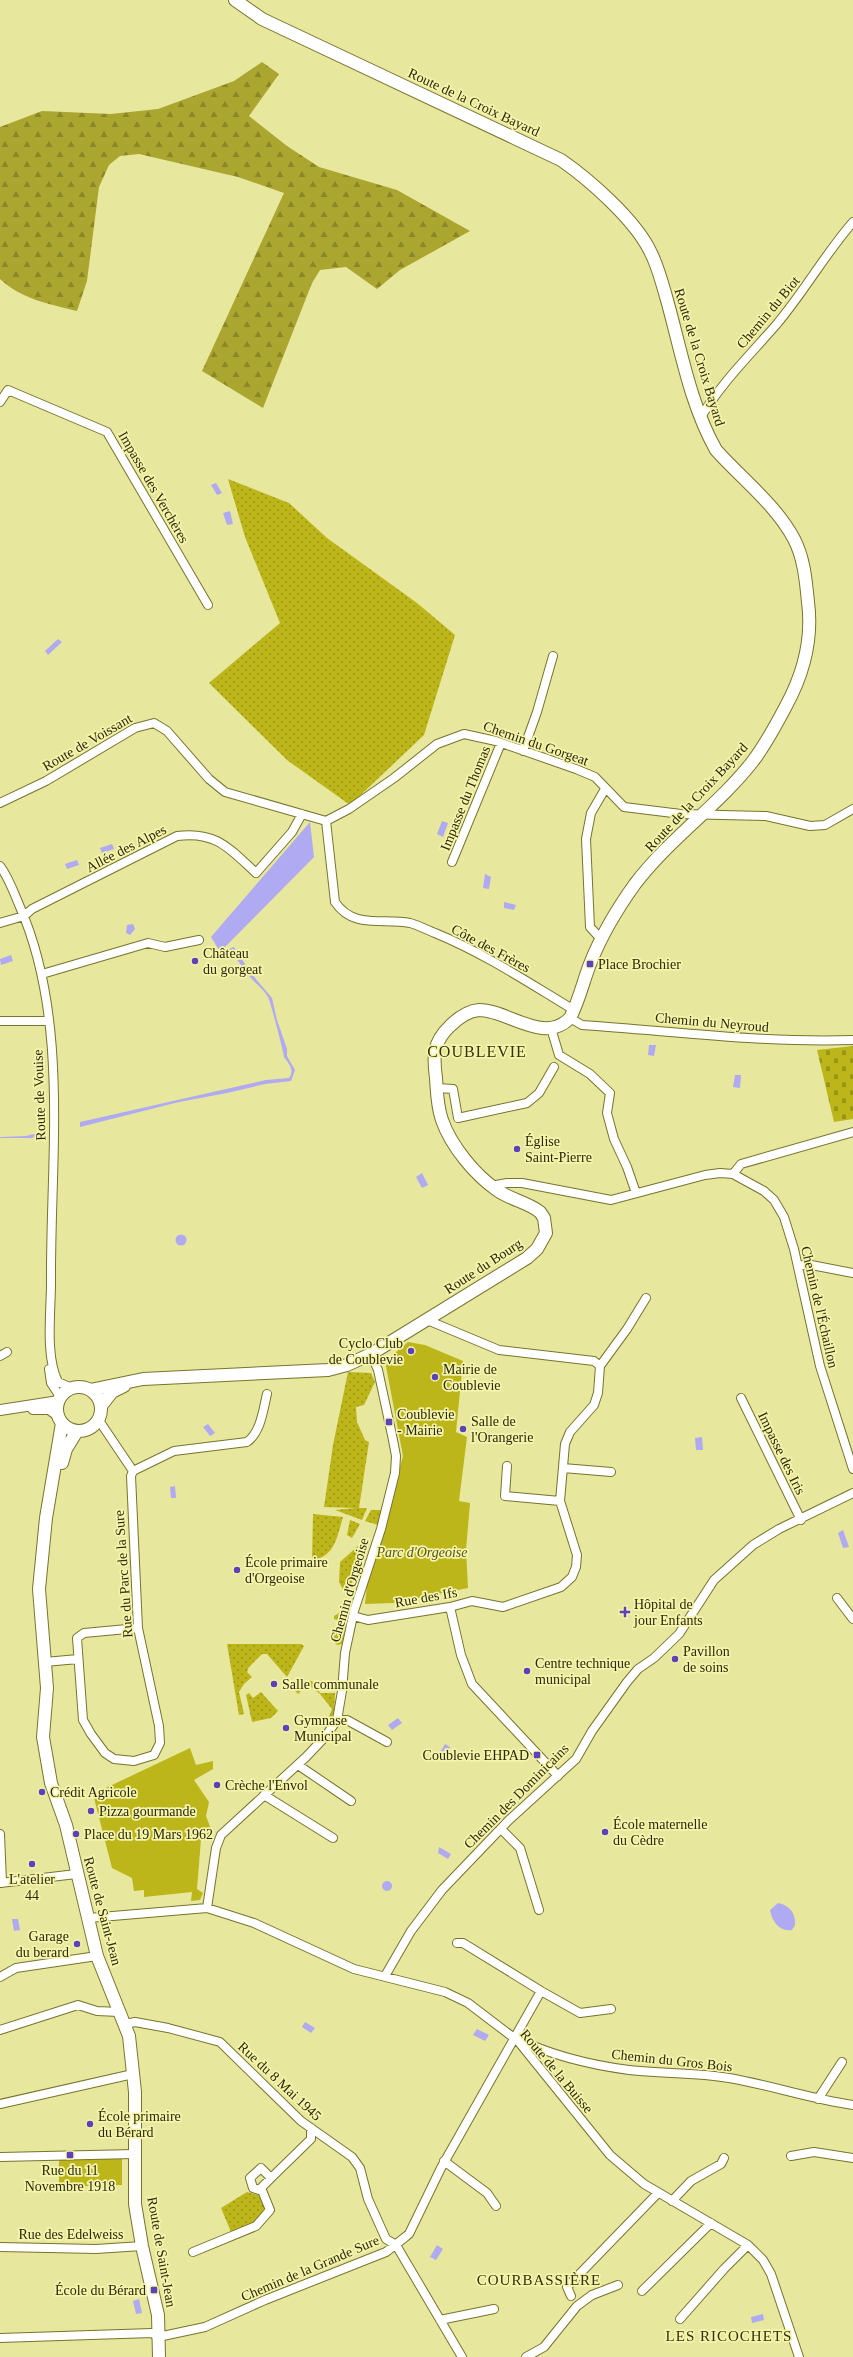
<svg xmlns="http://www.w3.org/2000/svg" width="853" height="2357" font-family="'Times New Roman',serif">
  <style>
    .grass { fill: url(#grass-dots) }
    .forest { fill: url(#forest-firs) }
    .cemetery { fill: url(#cemetery-stones) }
    .park { fill: #bcb61a }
    .water { fill: #afaaf1 }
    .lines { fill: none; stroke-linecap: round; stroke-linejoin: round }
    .minor-casing { stroke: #77742d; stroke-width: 10 }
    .tertiary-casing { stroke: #77742d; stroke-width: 12 }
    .secondary-casing { stroke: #77742d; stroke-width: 14 }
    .minor { stroke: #fff; stroke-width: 8 }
    .tertiary { stroke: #fff; stroke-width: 10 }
    .secondary { stroke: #fff; stroke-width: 12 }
    .poi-dot { fill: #5b42ba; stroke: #f5f4aa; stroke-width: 1.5 }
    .labels { text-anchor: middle; stroke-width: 3.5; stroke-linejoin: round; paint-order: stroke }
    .street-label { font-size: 14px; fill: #2a290b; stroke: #f5f4aa }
    .poi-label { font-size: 14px; fill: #2a290b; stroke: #f5f4aa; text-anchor: start }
    .park-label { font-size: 14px; font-style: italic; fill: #555317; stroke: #f5f4aa }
    .neighbourhood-label { font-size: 15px; letter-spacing: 1px; fill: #32310b; stroke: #f5f4aa }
    .quarter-label { font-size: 16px; letter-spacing: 1px; fill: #32310b; stroke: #f5f4aa }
  </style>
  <defs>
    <pattern id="grass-dots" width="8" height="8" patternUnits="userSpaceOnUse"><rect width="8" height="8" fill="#bcb61a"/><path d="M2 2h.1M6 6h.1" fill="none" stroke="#999415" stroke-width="1.8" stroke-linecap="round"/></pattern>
    <pattern id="forest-firs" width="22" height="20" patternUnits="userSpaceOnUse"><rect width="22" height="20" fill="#aaa630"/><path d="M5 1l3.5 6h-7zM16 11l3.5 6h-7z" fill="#8b8727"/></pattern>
    <pattern id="cemetery-stones" width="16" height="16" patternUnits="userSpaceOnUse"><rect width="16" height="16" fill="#bcb61a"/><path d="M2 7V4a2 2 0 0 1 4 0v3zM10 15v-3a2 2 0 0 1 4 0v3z" fill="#999415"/></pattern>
  </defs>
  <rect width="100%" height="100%" fill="#e8e79e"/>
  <path class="grass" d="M228,479l61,24 38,35 90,65 38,32 -31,100 -74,70 -63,-45 -78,-77 71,-60 -35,-86z
    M348,1372l23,1 4,9 -11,23 -8,2 1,15 8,18 4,2 -10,66h8l-5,12 -27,-10 21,-2 -32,-1 9,-62z
    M371,1510h11l-4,15 -13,-4z
    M313,1514l30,3c-6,20 -8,40 -31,43z
    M350,1520l10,4 -8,14 -5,-3z
    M358,1546l6,1 -17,50 -8,-15 1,-20z
    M339,1613l7,1 2,3 -6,27 -5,1 -5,-5 8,-19 -6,-2v-3z
    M227,1644h74l3,2 -17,31 -20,-23h-5l-13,13 -2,5 5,5 -8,7 -5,8 5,22 -5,1z
    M301,1681l1,9 -4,4 -11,-12z
    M304,1681h8l8,12h15l-1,21 -7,14 -2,-1 7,-18 -12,-15 -10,-8 -5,2z
    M261,1692l17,19 -7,7 -19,4 -6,-27 3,-2 4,5z
    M247,2192l14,4 5,12 -14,16 -21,8 -10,-24z"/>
  <path class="forest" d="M262,62l17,12 -30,42 38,30 32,21 78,23 73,41 -70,39 -23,19 -31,-22 -26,3 -8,13 -49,125 -61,-37 82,-178 -46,-16 -99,-23 -19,2 -11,9 -10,22 -12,94 -10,30c-28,-7 -56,-12 -77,-32v-152l42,-16 69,3 47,-5 76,-28z"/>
  <path class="cemetery" d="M853,1046v73l-19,3 -17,-72z"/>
  <path class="park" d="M408,1342l17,3 38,16 -7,71 11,5 -8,64 11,2 -4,47 2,38 -75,15 -28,1 2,-20 36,-128 -18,-95z
    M190,1748l6,17 17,-4v8l-19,11 15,22 -3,14 5,13 -1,10h-9l-4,50 6,4 -3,7 -9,1 1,-9 -48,5v-7l-10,1 -2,-13 -20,-10 -19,-74z
    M122,2158v27l-63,2v-27z"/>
  <path class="water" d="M216,483l6,10 -5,2 -6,-10z
    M230,511l3,13 -6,1 -4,-12z
    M58,639l4,3 -14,13 -3,-4z
    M442,821l6,2 -5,14 -6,-3z
    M310,822l4,35 -92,93h-3l-8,-13z
    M112,844l2,5 -12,4 -2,-5z
    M77,860l2,5 -12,4 -2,-5z
    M485,874l6,3 -2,12 -6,-1z
    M504,902l12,3 -2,5 -10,-2z
    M133,924l2,5 -5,6 -4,-2 1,-8z
    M234,947l13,20 -3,2 -15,-20z
    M11,955l2,6 -12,4 -1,-6z
    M250,972l22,26 5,22 10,29v7l8,14 -4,11 -26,3 -38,9 -48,9 -99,25v-5l186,-42 23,-2c6,-8 0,-14 -5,-21 0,-4 -14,-57 -16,-60 -5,-9 -15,-15 -21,-24z
    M649,1045h7l-2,11 -6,-1z
    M735,1075h6l-1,13 -7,-1z
    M46,1131v3l-15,4h-31v-1l26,-1z
    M422,1173l6,12 -6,3 -6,-11z
    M175.5 1240a5.5 5.5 0 1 1 11 0a5.5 5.5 0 1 1-11 0Z
    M208,1424l7,9 -5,3 -7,-9z
    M702,1437l1,13h-7l-1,-12z
    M175,1486l1,12h-5l-1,-11z
    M843,1530l6,17 -6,1 -5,-15z
    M398,1718l4,5 -10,7 -4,-5z
    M445,1744l5,3 -6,10 -5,-3z
    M439,1847l12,7 -3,5 -10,-6z
    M382 1886a5 5 0 1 1 10 0a5 5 0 1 1-10 0Z
    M778,1903c11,2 18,10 17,22l-3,5c-13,2 -20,-9 -22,-20z
    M12,1919h6l2,11 -6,1z
    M305,2022l10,6 -4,5 -9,-6z
    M477,2029l12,6 -4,6 -12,-6z
    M437,2245l6,4 -7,11 -6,-3z
    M139,2299l3,14 -6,1 -3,-13z
    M763,2314l1,6 -12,3 -1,-6z"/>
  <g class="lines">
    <defs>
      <path id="minor" d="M0,402l8,-12 99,42 101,173
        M701,417c21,-35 49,-62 75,-92 28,-33 49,-71 77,-103
        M523,751l14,-39 16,-56
        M0,803l46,-22 89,-53 19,-5 13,8 42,48 16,13 101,29
        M326,821l23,-12 45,-31 43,-34 27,-10 32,7 80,28 19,8 29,30 57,7 85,2 44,10 15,-1 28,-16
        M326,821l9,81c18,27 47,16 75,21 8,2 17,7 25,10 49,20 94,50 139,77
        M452,862l49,-119
        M0,866c9,12 14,27 20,41 50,114 30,254 31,376 0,29 -6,73 7,99l14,6
        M0,923l24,-7 8,-7 145,-73c39,-5 52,12 79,37l36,-41 10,-18
        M601,939l-11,-12 -4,-88 5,-26 14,-24
        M42,974l106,-31 17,4 34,-7
        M570,1018l12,7c91,6 180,18 271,15
        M0,1021h49
        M551,1028l8,27 31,19 20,19 -3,20 7,26 13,28 9,26
        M437,1088l16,1 5,29 69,-15 12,-10 15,-26
        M733,1174l31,17 10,9 10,17 10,32 26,117 33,103
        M491,1186l16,-3h15l89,17 94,-25 15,-2 13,1 8,-10 112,-32
        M798,1267l8,-3 47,9
        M0,1356l7,-4
        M600,1366l27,-37 19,-31
        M49,1369l2,14 10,15
        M741,1398l60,122
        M98,1419l35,52
        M507,1466l-2,30 55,5
        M563,1468l48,4
        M837,1598l16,21
        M450,1607l11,48 11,29 86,92
        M353,1616l15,4 82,-13 22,-6 31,6 58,-20 11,-10 4,-10 1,-12 -17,-54 5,-57 5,-12 24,-27 4,-12 2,-27 -6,-5 -95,-11 -72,-30
        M138,1628l-54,5 -7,5 6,82 8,14 14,19 9,6 20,2 20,-6 6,-12 -1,-17 -21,-98 -7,-152 2,-5 41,-20 73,-9c14,-10 16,-32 20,-48
        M45,1662l33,-3
        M337,1720h10l40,22
        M298,1765l53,36
        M264,1795l69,43
        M501,1829l19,19 19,62
        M0,1834l2,49
        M0,1883l76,-9
        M207,1908l9,-60 5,-13 85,-78 19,-20 12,-17 5,-29 3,-38 9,-42 27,-82 14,-56 1,-17 -3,-16 -15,-70 -7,-16
        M89,1918l118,-10 47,15 100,46 91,23 23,11 50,38 92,114 34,29 104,61 15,15 8,14 28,83
        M457,1943h6l78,48
        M385,1976l26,-45 31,-41 67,-70 67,-61 16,-28 35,-49 11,-13 16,-11 25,-24 35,-54 39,-35 26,-16 74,-36
        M0,1977l16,-9 81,-12
        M125,2024l10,-2 33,6 52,14 81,79 51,36 8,11 8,31 18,40 10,6 66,112
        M0,2030l78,-25 19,6 22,1
        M518,2039c35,17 73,26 111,31 33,4 66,2 100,8 41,7 82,21 124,27
        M818,2099l24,-37
        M0,2104l133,-30
        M791,2156l23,-4 39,6
        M0,2157l135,-3
        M444,2161l43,32 9,13
        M271,2178l-12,12 -6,-2 -3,-10 11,-10 10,10 40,-39v-11
        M672,2201l19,-20 30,-17 3,-6
        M0,2247l96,2 46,-3
        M193,2252l63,-26 14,-16 -9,-22
        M642,2291l69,-68
        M571,2296l-4,-9 91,-94
        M680,2319l44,-50 24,-24
        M440,2320l54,-11
        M0,2338l152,-5 6,4 47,-10 60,-27 121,-48 18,-14 5,-4 32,-66 100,-177 39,22 31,-4
        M526,2357l18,-10 33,-41 15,-11 26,-10"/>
      <path id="tertiary" d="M33,1409h16l10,7
        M0,1410l59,-9"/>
      <path id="secondary" d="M57 1409a22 22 0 1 1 44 0a22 22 0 1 1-44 0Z
        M90,1390l53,-11 185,-9 19,-5 24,-11 156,-96 10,-9 9,-16 -2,-15 -4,-6c-13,-10 -29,-12 -43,-22 -22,-15 -46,-44 -55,-70 -5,-14 -5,-28 -6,-42 -3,-22 -3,-36 14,-52 7,-7 18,-15 29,-16 29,0 65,35 91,8 9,-17 13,-36 20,-54 11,-28 27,-55 45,-80 34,-45 83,-78 118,-123 13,-17 23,-36 33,-55 18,-33 27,-66 22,-104 -2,-21 -4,-44 -14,-63 -18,-34 -52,-60 -78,-89 -26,-46 -35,-100 -49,-150 -5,-17 -9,-34 -17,-49 -15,-31 -60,-71 -89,-91l-299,-141 -27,-19
        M101,1406l11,-14 12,-6
        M62,1423l-16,95 -7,71 8,99 -4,49 8,46 15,42 31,131 32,80 6,56v112l7,42 16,69 1,42
        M62,1463l4,-14 11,-18"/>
    </defs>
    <use href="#minor" class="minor-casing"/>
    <use href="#tertiary" class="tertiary-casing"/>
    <use href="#secondary" class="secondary-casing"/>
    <use href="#minor" class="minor"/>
    <use href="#tertiary" class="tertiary"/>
    <use href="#secondary" class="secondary"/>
  </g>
  <g class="poi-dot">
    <circle cx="195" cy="961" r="4"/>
    <rect x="586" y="960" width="8" height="8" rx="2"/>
    <circle cx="517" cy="1149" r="4"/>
    <circle cx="411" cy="1351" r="4"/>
    <circle cx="435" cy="1377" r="4"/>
    <rect x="385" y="1418" width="8" height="8" rx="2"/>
    <circle cx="463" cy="1429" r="4"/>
    <circle cx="237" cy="1570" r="4"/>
    <path d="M623 1606h4v4h4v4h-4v4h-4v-4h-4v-4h4z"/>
    <circle cx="675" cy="1659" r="4"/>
    <circle cx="527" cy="1671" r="4"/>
    <circle cx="274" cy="1684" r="4"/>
    <circle cx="286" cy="1728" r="4"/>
    <rect x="533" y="1751" width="8" height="8" rx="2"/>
    <circle cx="217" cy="1785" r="4"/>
    <circle cx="42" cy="1792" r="4"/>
    <circle cx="91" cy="1811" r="4"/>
    <circle cx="605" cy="1832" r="4"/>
    <circle cx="76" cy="1834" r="4"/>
    <circle cx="32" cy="1864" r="4"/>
    <circle cx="77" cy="1944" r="4"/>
    <circle cx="90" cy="2124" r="4"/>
    <rect x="66" y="2151" width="8" height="8" rx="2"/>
    <rect x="150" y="2286" width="8" height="8" rx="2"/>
  </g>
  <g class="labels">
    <g class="street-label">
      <text transform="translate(474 102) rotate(25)" y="5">Route de la Croix Bayard</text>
      <text transform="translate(768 312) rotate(-50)" y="5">Chemin du Biot</text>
      <text transform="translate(700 357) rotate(73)" y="5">Route de la Croix Bayard</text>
      <text transform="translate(154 487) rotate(60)" y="5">Impasse des Verchères</text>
      <text transform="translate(87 742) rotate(-30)" y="5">Route de Voissant</text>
      <text transform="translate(536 743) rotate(19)" y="5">Chemin du Gorgeat</text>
      <text transform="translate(696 797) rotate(-47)" y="5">Route de la Croix Bayard</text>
      <text transform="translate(465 798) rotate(-68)" y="5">Impasse du Thomas</text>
      <text transform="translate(126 848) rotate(-27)" y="5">Allée des Alpes</text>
      <text transform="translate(491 948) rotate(28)" y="5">Côte des Frères</text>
      <text transform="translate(712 1022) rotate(5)" y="5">Chemin du Neyroud</text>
      <text transform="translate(39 1095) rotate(-92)" y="5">Route de Vouise</text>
      <text transform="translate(483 1266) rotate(-33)" y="5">Route du Bourg</text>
      <text transform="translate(820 1307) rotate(77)" y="5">Chemin de l'Échaillon</text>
      <text transform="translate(782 1453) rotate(64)" y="5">Impasse des Iris</text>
      <text transform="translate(123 1574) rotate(-94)" y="5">Rue du Parc de la Sure</text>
      <text transform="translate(349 1590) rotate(-74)" y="5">Chemin d'Orgeoise</text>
      <text transform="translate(426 1597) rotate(-10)" y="5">Rue des Ifs</text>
      <text transform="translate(516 1796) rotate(-45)" y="5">Chemin des Dominicains</text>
      <text transform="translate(103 1911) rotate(75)" y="5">Route de Saint-Jean</text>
      <text transform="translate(672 2060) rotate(6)" y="5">Chemin du Gros Bois</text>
      <text transform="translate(557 2071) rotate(50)" y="5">Route de la Buisse</text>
      <text transform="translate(280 2081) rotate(43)" y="5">Rue du 8 Mai 1945</text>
      <text x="71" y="2239">Rue des Edelweiss</text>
      <text transform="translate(162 2252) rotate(80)" y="5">Route de Saint-Jean</text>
      <text transform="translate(310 2268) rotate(-23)" y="5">Chemin de la Grande Sure</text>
    </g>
    <g class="poi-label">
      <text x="203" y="958">Château<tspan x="203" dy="16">du gorgeat</tspan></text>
      <text x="598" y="969">Place Brochier</text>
      <text x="525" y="1146">Église<tspan x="525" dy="16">Saint-Pierre</tspan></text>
      <text x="403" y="1348" text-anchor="end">Cyclo Club<tspan x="403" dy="16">de Coublevie</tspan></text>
      <text x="443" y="1374">Mairie de<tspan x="443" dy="16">Coublevie</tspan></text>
      <text x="397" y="1419">Coublevie<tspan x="397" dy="16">- Mairie</tspan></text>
      <text x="471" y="1426">Salle de<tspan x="471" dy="16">l'Orangerie</tspan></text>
      <text x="245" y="1567">École primaire<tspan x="245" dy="16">d'Orgeoise</tspan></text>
      <text x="634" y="1609">Hôpital de<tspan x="634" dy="16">jour Enfants</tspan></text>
      <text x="683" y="1656">Pavillon<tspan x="683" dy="16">de soins</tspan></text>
      <text x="535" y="1668">Centre technique<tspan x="535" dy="16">municipal</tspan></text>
      <text x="282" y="1689">Salle communale</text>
      <text x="294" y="1725">Gymnase<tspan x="294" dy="16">Municipal</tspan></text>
      <text x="529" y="1760" text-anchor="end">Coublevie EHPAD</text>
      <text x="225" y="1790">Crèche l'Envol</text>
      <text x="50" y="1797">Crédit Agricole</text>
      <text x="99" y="1816">Pizza gourmande</text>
      <text x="613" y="1829">École maternelle<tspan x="613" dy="16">du Cèdre</tspan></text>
      <text x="84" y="1839">Place du 19 Mars 1962</text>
      <text x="32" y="1884" text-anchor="middle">L'atelier<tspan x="32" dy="16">44</tspan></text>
      <text x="69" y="1941" text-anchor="end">Garage<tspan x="69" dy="16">du berard</tspan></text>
      <text x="98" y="2121">École primaire<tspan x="98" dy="16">du Bérard</tspan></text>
      <text x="70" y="2175" text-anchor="middle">Rue du 11<tspan x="70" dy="16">Novembre 1918</tspan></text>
      <text x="146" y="2295" text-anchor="end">École du Bérard</text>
    </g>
    <g class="park-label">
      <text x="422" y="1557">Parc d'Orgeoise</text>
    </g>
    <g class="neighbourhood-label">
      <text x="539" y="2285">COURBASSIÈRE</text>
      <text x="729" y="2341">LES RICOCHETS</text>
    </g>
    <g class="quarter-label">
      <text x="477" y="1057">COUBLEVIE</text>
    </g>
  </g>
</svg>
